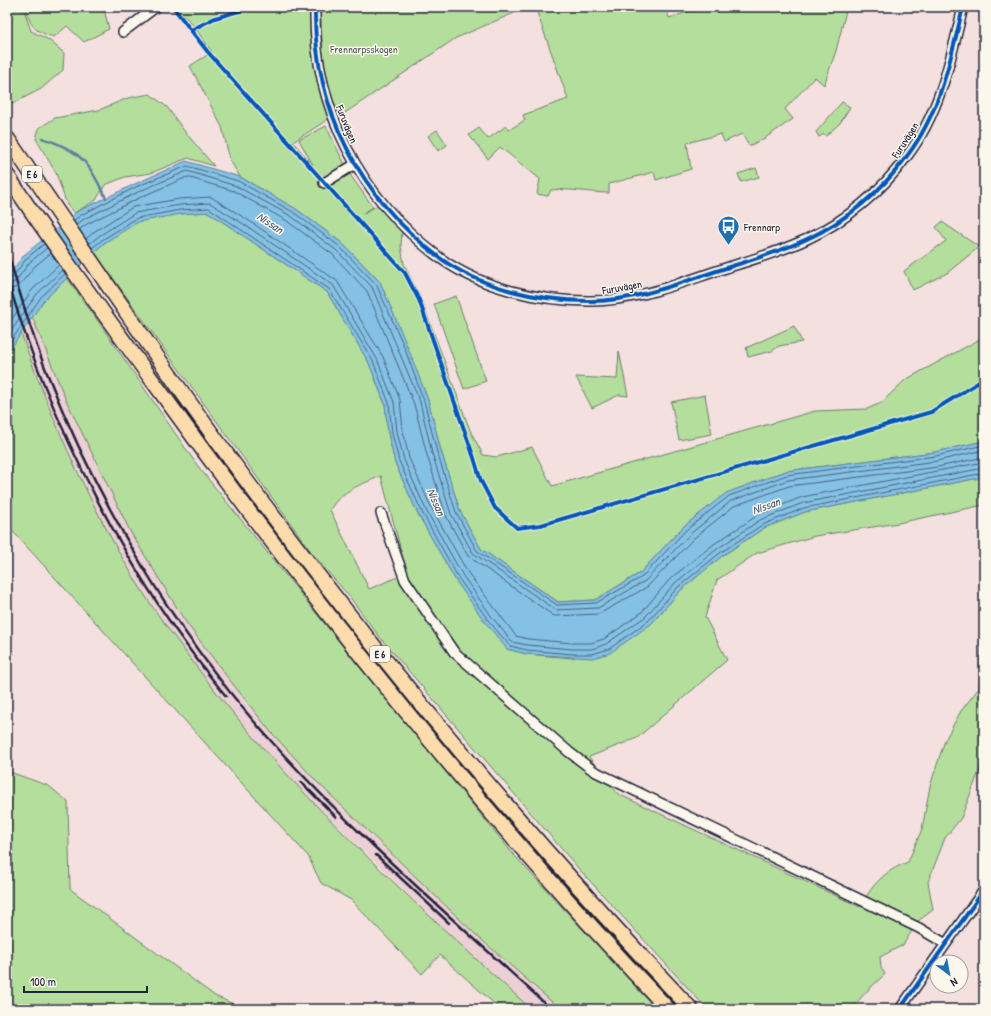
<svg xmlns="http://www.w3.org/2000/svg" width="991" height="1016" font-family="'Patrick Hand',sans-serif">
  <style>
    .built { fill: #edd0d6 }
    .green { fill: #b4de9b; stroke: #6b806b; fill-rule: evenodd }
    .water { fill: #84c1e4; stroke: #5d81a0 }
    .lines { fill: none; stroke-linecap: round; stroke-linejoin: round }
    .shore { stroke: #49627f; stroke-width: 1 }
    .stream { stroke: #5d81a0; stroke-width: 2.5 }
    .minor-casing { stroke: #22223b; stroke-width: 12 }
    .highway-casing { stroke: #22223b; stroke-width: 17 }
    .minor { stroke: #fbf7ec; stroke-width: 9 }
    .highway { stroke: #fcdcac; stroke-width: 14 }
    .rail { stroke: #22223b; stroke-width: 2.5 }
    .cycleway-casing { stroke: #fbf7ec; stroke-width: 6 }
    .cycleway { stroke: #0057b8; stroke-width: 4 }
    .labels { text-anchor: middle; stroke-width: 3; stroke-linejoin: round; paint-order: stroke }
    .shield { fill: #fbf7ec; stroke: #636270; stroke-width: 1 }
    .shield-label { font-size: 10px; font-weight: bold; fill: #22223b }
    .park-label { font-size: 11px; fill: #4e5a58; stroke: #fbf7ec }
    .street-label { font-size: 11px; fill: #22223b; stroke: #fbf7ec }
    .poi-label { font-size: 11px; fill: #22223b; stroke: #fbf7ec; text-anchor: start }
    .water-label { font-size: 12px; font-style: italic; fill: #445a76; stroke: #fbf7ec }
  </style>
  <rect width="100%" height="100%" fill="#f3e0df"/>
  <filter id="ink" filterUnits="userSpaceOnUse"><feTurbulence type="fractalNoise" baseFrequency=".025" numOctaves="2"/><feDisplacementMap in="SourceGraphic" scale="8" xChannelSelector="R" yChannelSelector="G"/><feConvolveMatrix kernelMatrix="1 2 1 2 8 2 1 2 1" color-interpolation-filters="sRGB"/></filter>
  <g filter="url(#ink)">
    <path class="built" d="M32,316l33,82 120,223 40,53 45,57 46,50 159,153 85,75h-29l-81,-74 -152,-148 -38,-41 -53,-64 -61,-84 -45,-78 -51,-111 -29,-76z"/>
    <path class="green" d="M7,7h16l8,24 18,9 15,13 -1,17 -22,19 -29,15 -5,-13z
      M30,7h71l4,6 4,16 -25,13 -17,-16 -13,11c-19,-6 -21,-7 -28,-26z
      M176,7h134l3,50 17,61 -37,24 20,23 -14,-25 27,-14 23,47 24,34 -11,7 16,-9 24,26 -1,15 3,18 18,37 48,129 13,25 14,2 35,-10 20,39 263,-75 52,-2 14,-6 24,-23 79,-43v104l-49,11 -149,19 -59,22 -44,34 -43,46 -45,27 -37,2 -77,-53 -21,-38 -19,-60 -13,-51 -48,-118 -38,-39 -46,-34 -56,-32 -10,-17 -8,-33 -32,-61 22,-14 -19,-27z
      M320,7h208l-72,31 -117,79 -9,-25 -7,-33z
      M535,7h131l3,11 34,-11h133v2l10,2 -10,40 -12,34 -9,-8 -30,32 8,10 -28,19 -16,8 -7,-12 -18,8 -3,-8 -34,9 4,26 -35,11 -2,-8 -45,12v9c-18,0 -41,-5 -58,-3l-3,6 -11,-2 3,-15 -40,-32 -12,12 -19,-24 10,-7 9,11 18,-13 3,4 16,-10 -2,-5 45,-16z
      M150,94l17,13 18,25 29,34 -26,-8 -37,15 -26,4 -20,8 -9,15 -22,13 -7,-8 -11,-32 -20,-34 3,-11 16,-10 44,-8 29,-12z
      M842,102l8,5 -10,16 -14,13 -2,-2 -5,3 -3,-5z
      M437,130l10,15 -9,6 -10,-15z
      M756,168l3,9 -18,5 -3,-8z
      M208,212l119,80 42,71 16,41 3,29 7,30 23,51 38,67 51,68 19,5 46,4 79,-34 30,-34 41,-34 42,-28 41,-16 179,-35v28l-86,18 -83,13 -58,17 -40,27 -12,37 22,43 -90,78 -48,19 29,37 242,113c12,-22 24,-36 48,-45l14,-33 8,-43 15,-46 16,-29 18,-23 2,-48 3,-10v129l-23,59 -16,20 -17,44 5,28 -15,11 -15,24 -23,12 1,11 4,6 -18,17 -16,18h-144l-129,-141 -196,-228 -34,-45 -33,-38 -221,-305c12,-11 28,-23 43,-30 16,-7 53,-9 71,-10zM381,476l26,97 -38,16 -39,-79c11,-20 31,-25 51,-34z
      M942,222l37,25 -32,26 -34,17 -9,-19 42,-30 -10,-14z
      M67,278l31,43 99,144 156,194 161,196 142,154h-96l-85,-75 -159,-153 -46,-50 -45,-57 -40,-53 -54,-88 -66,-135 -33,-82 12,-16z
      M456,296l30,85 -22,8 -30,-85z
      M794,326l8,16 -23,4 -7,5 -24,6 -2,-9z
      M21,333c32,91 73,182 125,264 10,16 22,31 33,46 99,138 227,252 352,366h-31l-60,-54 -18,19 -71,-74 -30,-17 -13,-27 -301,-331v-171z
      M619,351l9,45 -9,-1 -27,13 -16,-31 41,2z
      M705,395l7,39 -33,6 -8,-38z
      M7,771l42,15 19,16 2,87 145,107 30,13h-238z"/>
    <path class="water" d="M186,161l54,16 56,32 46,34 38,39 26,61 22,57 13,51 19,60 21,38 77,53 37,-2 45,-27 43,-46 43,-34 60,-22 149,-19 49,-11v36l-179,35 -41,16 -42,28 -41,34 -30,34 -41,29 -17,5 -67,-4 -19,-5 -22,-27 -29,-41 -38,-67 -23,-51 -7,-30 -3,-29 -16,-41 -42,-71 -119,-80 -27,2 -43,8 -34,21 -60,57 -37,54v-77l17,-22 54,-44 59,-28z"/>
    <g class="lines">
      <path class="shore" d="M73,221l8,-6 57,-29 49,-20 51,15 55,31 46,34 37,38 27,60 21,57 13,51 19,60 21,39 80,54 39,-2 46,-26 44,-47 43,-34 58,-21 149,-19 48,-11
        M76,225l8,-6 56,-28 47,-20 49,15 55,30 45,34 36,37 48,115 12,51 19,61 22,39 83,57 42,-2 47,-27 45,-47 41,-33 57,-21 149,-19 47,-11
        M79,230l8,-6 56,-28 44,-19 47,14 53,30 45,33 35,37 47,113 13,51 19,61 22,40 86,60 45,-2 48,-27 47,-49 40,-32 55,-20 149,-19 46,-10
        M86,239l9,-8 38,-24 46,-8 32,-2 37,23 89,61 46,76 17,43 3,31 6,27 22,49 37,66 48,63 12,3 44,4h19l13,-4 37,-26 30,-35 43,-34 44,-29 44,-18 182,-35
        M89,244l10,-8 36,-23 45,-8 30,-2 35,22 88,60 44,74 17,43 3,30 7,28 22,50 37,66 29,41 20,25 15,3 45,4h20l14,-5 39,-27 30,-34 42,-34 43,-29 43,-17 181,-35
        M92,248l10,-8 35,-22 43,-8 29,-2 120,81 44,72 16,42 3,30 7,28 23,51 37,67 29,41 22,26 17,4 45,4h20l17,-5 39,-28 30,-34 42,-34 42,-28 42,-17 180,-35
        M7,279l5,-1 15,-20 17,-14
        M7,284l8,-2 15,-20 17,-14
        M7,290l11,-3 17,-21 16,-13
        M7,326l25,-36 27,-25
        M7,337l30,-43 25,-24
        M7,347l34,-50 24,-23"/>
      <path class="stream" d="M42,138c40,13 46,24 64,60"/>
      <defs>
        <path id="minor" d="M315,7c-2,101 45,191 125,251 41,30 99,43 148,43 48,1 96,-20 141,-34 26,-8 53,-16 78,-28 39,-18 75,-48 100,-83 33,-43 44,-98 56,-149
          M123,32l33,-25
          M324,183l30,-18
          M381,513l24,67 49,72 115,100 25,19 325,157 27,16
          M900,1009l84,-119"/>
        <path id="highway" d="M7,138c78,113 154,228 236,338 138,187 288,364 448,533
          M7,175c46,70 96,137 145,205 159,221 329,432 516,629"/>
      </defs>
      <use href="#minor" class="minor-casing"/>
      <use href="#highway" class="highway-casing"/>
      <use href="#minor" class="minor"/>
      <use href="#highway" class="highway"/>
      <path class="rail" d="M7,250c12,41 24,83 40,123 53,134 129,262 225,369 86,96 185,180 279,267
        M7,277c42,145 122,303 219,419
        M301,782l35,35
        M376,855l73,68"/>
      <defs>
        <path id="cycleway" d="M173,7l34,44 198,222 14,27 55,158 7,23 14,27 22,20 24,-3 390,-113 53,-33
          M315,7c-2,101 45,191 125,251 41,30 99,43 148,43 48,1 96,-20 141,-34 26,-8 53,-16 78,-28 39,-18 75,-48 100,-83 33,-43 44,-98 56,-149
          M191,30l24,-12 38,-11
          M900,1009l84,-119"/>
      </defs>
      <use href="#cycleway" class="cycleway-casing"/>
      <use href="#cycleway" class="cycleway"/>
    </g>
  </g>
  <defs>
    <symbol id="bus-pin" viewBox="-11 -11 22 30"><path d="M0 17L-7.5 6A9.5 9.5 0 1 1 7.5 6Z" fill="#1f6fb2" stroke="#fbf7ec"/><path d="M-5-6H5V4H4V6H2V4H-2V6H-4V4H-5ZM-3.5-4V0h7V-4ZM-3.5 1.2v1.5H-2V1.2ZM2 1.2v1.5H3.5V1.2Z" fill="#fff"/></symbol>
  </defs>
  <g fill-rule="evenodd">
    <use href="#bus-pin" x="716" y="214" width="25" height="34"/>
  </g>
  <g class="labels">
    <g class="shield">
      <rect x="22" y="166" width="20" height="16" rx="3"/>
      <rect x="370" y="646" width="20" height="16" rx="3"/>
    </g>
    <g class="shield-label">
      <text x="32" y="178">E 6</text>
      <text x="380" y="658">E 6</text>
    </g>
    <g class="park-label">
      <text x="364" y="53">Frennarpsskogen</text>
    </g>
    <g class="street-label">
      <text transform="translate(347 124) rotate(68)" y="4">Furuvägen</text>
      <text transform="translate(905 140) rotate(-57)" y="4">Furuvägen</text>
      <text transform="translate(622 287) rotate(-10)" y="4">Furuvägen</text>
    </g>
    <g class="poi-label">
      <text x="744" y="231">Frennarp</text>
    </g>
    <g class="water-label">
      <text transform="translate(270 223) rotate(33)" y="4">Nissan</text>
      <text transform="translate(436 502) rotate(67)" y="4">Nissan</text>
      <text transform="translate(766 506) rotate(-20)" y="4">Nissan</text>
    </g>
  </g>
  <rect width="991" height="1016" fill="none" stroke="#fbf7ec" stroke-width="24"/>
  <rect x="12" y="12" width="967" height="992" fill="none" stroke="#22223b" stroke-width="1.5" filter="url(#ink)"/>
  <g transform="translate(949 974) rotate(148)"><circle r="19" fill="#fbf7ec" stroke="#a4a2a5"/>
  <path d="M0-3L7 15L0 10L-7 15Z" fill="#1f6fb2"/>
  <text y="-6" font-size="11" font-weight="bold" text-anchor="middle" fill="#22223b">N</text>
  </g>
  <path d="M24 986v6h123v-6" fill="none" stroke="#22223b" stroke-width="2"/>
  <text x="30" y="986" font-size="12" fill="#22223b" stroke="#fbf7ec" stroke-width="3" paint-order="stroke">100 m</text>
</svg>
